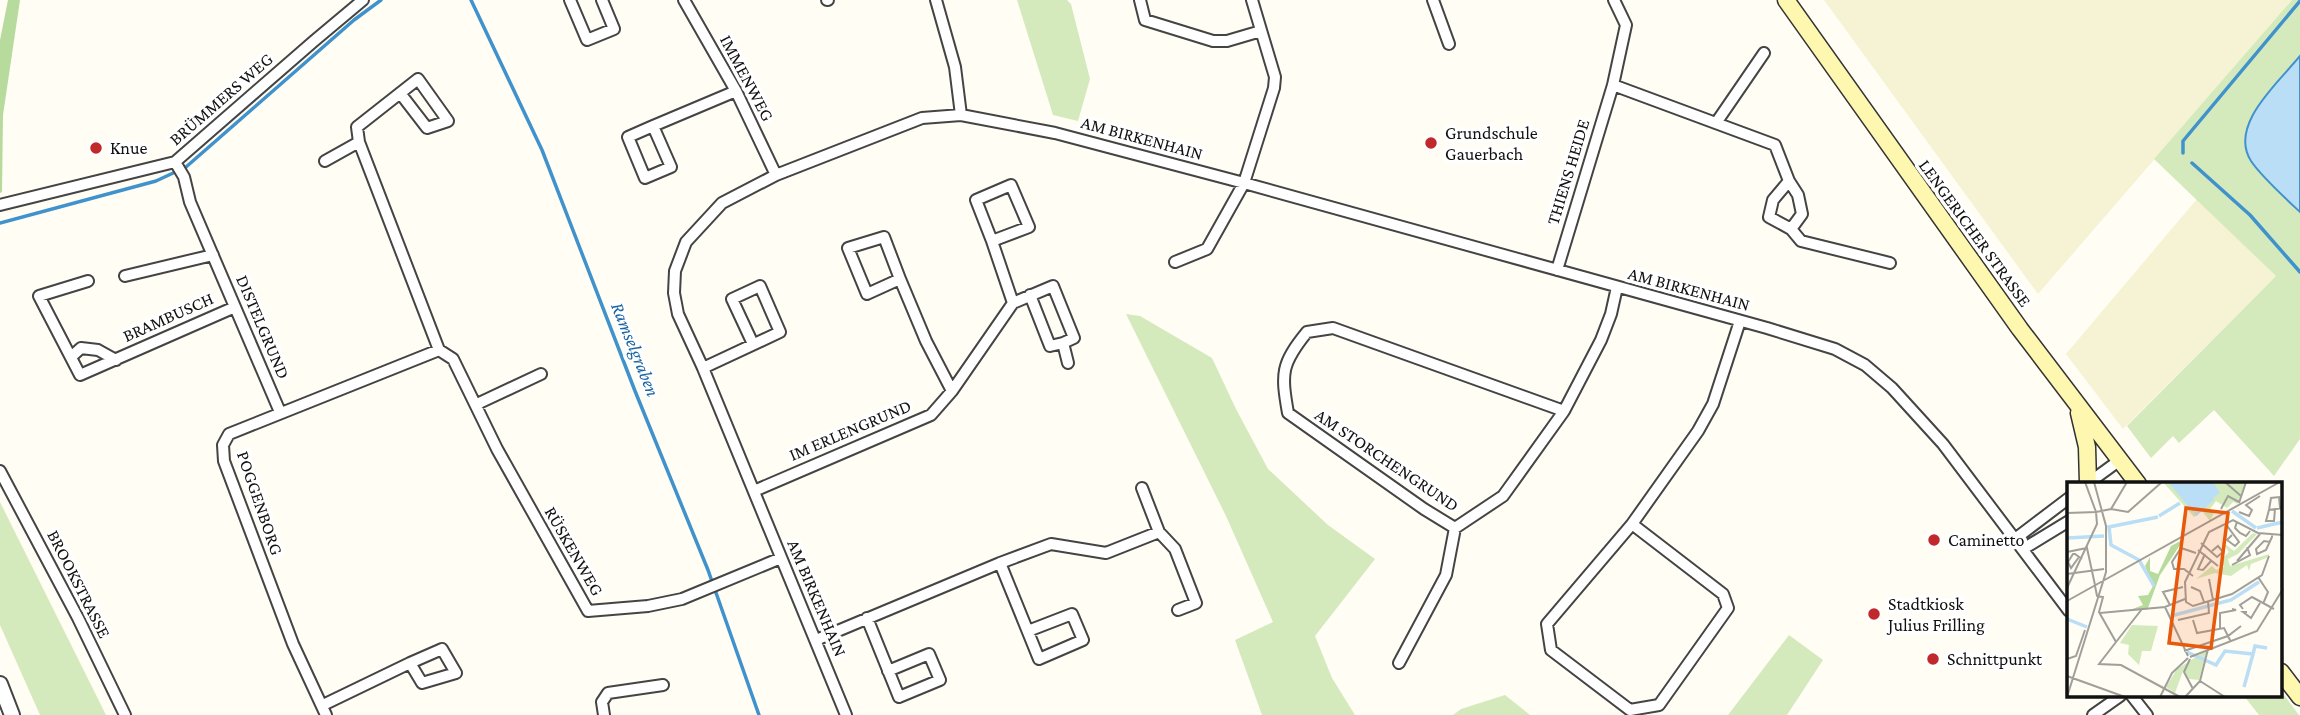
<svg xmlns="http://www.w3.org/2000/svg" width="2300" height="715" font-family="'Crimson Pro',serif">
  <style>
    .farmland { fill: #f5f3d4 }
    .green { fill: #d4eabd }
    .forest { fill: #b7db9c }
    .water { fill: #b9def6; stroke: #4092cd; stroke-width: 2 }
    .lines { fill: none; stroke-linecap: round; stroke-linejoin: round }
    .stream { stroke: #4092cd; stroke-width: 3.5 }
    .minor-casing { stroke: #444; stroke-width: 14 }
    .tertiary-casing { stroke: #444; stroke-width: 18 }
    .secondary-casing { stroke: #333; stroke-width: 19 }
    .minor { stroke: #fff; stroke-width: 10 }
    .tertiary { stroke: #fff; stroke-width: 14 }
    .secondary { stroke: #fef7b0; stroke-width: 16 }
    .poi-dot { fill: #c1282c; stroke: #fff; stroke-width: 2.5 }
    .labels { text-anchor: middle; stroke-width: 7; stroke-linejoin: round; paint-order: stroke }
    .street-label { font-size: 18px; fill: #111; stroke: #fff }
    .poi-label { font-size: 18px; fill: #111; stroke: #fff; text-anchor: start }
    .water-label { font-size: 19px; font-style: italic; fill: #1964a3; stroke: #fff }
    .inset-river { fill: none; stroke: #b9def6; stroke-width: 3.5 }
    .inset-road { fill: none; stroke: #a09f99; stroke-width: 2 }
    .view { fill: #e8590c; fill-opacity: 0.15; stroke: #e8590c; stroke-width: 3.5 }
    .inset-edge { fill: none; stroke: #111; stroke-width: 3.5 }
  </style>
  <rect width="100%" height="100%" fill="#fffdf4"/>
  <path class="farmland" d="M1824,0h468l-254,294z
    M2197,199l79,77 -153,153 -57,-75z"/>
  <path class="green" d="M1017,0h50l4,4 19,75 -12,42 -25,-6z
    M2292,0h8v439l-26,37 -60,-66 -35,33 -6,-7 -22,22 -24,-32 149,-150 -122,-117z
    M1126,314l14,2 72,42 24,51 32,60 60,56 47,34 -60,77 17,42 23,37h-93l-27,-75 38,-18 -47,-106z
    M0,502l106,213h-66l-40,-90z
    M1789,635l34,25 -36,55h-59z
    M2281,691l18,24h-40l-15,-19h37z
    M1505,695l25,20h-77l8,-6z"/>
  <path class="forest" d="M8,0h12l-17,115 -1,77 -2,1v-153z"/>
  <path class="water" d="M2300,56v156c-14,-13 -39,-36 -49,-51 -23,-36 28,-79 49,-105z"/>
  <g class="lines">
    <path class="stream" d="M471,0l71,150 93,241 73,179 51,145
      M2183,153v-12l117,-140
      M2192,163l58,52 50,57
      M0,223l156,-42 30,-14 168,-147 27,-20"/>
    <defs>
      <path id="minor" d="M570,0l17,40 27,-11 -12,-29
        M684,0l52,91 40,84
        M827,0h1
        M936,0l19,67 6,48
        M1140,0l5,20 68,21h14l34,-10
        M1433,0l16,44
        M1613,85l162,60 14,36 -16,19 -4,17 22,12 10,12 89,22
        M400,93l27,35 21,-7 -30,-42 -61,48 2,15 80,208 14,9 44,90 91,162 60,-5 34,-7 99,-41
        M1716,123l48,-70
        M653,126l-25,11 17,41 26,-11 -18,-41 83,-35
        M325,161l34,-19
        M175,162l9,15 6,25 90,210
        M1789,181l9,14 4,19 -11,15
        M0,205l175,-43 139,-121 49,-41
        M1175,262l32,-13 37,-66 30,-95 1,-11 -23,-77
        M1557,270l56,-185 13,-60 -12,-25
        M125,276l88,-21
        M900,279l-16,-42 -36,11 19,46 33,-15 26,62 26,50
        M88,281l-49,15 41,79 155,-68
        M1030,295l20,51 13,-3
        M1013,303l40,-17 21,52 -11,5 5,20
        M71,357l10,-9 17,2 18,10
        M703,368l77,-36 -20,-46 -28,13 21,45
        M477,404l64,-30
        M0,471l78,147 47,97
        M2087,484l33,-24
        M1142,488l17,44 16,17 21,54 -18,7
        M754,491l177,-76 21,-24 61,-88 -21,-62 37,-14 -18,-42 -35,15 16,41
        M1632,524l91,70 5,14 -69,97 -29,5 -79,-60 -4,-26 85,-100 66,-93 15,-27 27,-83
        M1455,528l-31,-19 -136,-96c-7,-40 -7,-49 19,-81l26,-4 231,83
        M1455,528l48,-32 61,-85 37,-71 10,-26 6,-27
        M2015,539l54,-41
        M2023,549l46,-28
        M1000,563l39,96 44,-19 -11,-26 -44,17
        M867,618l32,79 41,-17 -11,-26 -41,17
        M816,640l184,-77 51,-19 55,9 53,-21
        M1399,663l47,-88 9,-47
        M2132,696l15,19
        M323,705l87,-42 12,20 34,-10 -14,-24 -32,14
        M326,715l-33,-71 -69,-183 -1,-16 6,-11 210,-84
        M604,715l-2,-13 6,-9 55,-8
        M846,715l-143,-347 -25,-54 -4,-21 1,-22 11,-29 36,-39 54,-28 146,-57 39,-3 94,18 189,50 523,145 68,21 30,16 27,23 51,56 126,167
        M2093,715l27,-19"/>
      <path id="tertiary" d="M0,684l12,31"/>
      <path id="secondary" d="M1786,0l234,329 118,155
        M2079,413l8,34 1,36
        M2281,672l19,25"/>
    </defs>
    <use href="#minor" class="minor-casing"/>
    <use href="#tertiary" class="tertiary-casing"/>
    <use href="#secondary" class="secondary-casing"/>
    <use href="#minor" class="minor"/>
    <use href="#tertiary" class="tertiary"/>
    <use href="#secondary" class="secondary"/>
  </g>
  <g class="poi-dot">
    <circle cx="1431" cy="143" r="7"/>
    <circle cx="96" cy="148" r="7"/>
    <circle cx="1934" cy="540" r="7"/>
    <circle cx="1874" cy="614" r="7"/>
    <circle cx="1933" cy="659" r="7"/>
  </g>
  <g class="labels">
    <g class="street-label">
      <text transform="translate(747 78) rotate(62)" y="6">IMMENWEG</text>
      <text transform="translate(221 99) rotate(-41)" y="6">BRÜMMERS WEG</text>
      <text transform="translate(1142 138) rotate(15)" y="6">AM BIRKENHAIN</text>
      <text transform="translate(1568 172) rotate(-73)" y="6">THIENS HEIDE</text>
      <text transform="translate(1975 233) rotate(54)" y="6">LENGERICHER STRASSE</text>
      <text transform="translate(1689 289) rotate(15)" y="6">AM BIRKENHAIN</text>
      <text transform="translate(168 317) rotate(-24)" y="6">BRAMBUSCH</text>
      <text transform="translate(263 327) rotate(67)" y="6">DISTELGRUND</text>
      <text transform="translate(850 430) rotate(-23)" y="6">IM ERLENGRUND</text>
      <text transform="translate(1387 460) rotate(34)" y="6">AM STORCHENGRUND</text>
      <text transform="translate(260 503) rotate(71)" y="6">POGGENBORG</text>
      <text transform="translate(574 551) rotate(60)" y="6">RÜSKENWEG</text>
      <text transform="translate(79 584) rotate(63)" y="6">BROOKSTRASSE</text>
      <text transform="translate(817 598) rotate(67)" y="6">AM BIRKENHAIN</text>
    </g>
    <g class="poi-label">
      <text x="1445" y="139">Grundschule<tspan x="1445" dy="21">Gauerbach</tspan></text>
      <text x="110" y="154">Knue</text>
      <text x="1948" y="546">Caminetto</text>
      <text x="1888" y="610">Stadtkiosk<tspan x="1888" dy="21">Julius Frilling</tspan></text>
      <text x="1947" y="665">Schnittpunkt</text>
    </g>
    <g class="water-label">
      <text transform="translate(636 349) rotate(68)" y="7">Ramselgraben</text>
    </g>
  </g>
  <g transform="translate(2067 482)">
    <rect width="215" height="215" fill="#fffdf4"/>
    <path d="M96,0h82l-7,22 -5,-2 -6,6 -11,-7 -6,8 4,4 -4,8 -8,-10 -8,6zM186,51l4,1 -19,20 -10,5 2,7 39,-12v3l-18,7 -2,7 -2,-6 -16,11 -16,-3 -19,6 16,-13 4,4 8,-3 -3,-7 8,-8 -8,-11 13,10zM65,143l26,1 -7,25h-9l-3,14 -11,-11 1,-9 -9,-2zM140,168l-8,30 -10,-1 -6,-8 -8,22 -9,-6 11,-18z" fill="#d4eabd"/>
    <path d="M117,57l-24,36 -12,33 -18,2 13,-5 -5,-9 10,-1 5,-9 -8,-20 5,-9v14l8,3 13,-28z" fill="#b7db9c"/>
    <path d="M146,0l7,11 -27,19 -24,-29z" fill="#b9def6"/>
    <path class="inset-river" d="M165,29l24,17M128,33l18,-17M92,34l21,-13M190,46l26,-6M0,56l37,-2M87,104l-15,-26 -28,-15 -2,-18 49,-10M104,134l60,-16 28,-18M0,137l20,8M120,170l29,13 9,-14 28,3 2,-8 12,2M177,205l9,-33"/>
    <path class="inset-road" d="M158,0l16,14M172,21l7,-21M44,27l17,3 34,-30M154,27l7,-13 11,6M208,27l-1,12h-8l3,-11 14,-2M202,28l2,-12 8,-1 1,11M172,30l10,4 3,-6 -6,-5 14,-9M0,31l29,-1 -11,-30M170,40l-2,6 5,5 6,3 4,-5M158,41l14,19 -4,4 -8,-6 5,-5M203,60l-6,-1 -8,8 1,5 9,-4 6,-13v-3M134,61l16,14 6,-5 -5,-6 -6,5M131,68l20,16M0,70l20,-4 8,37M138,72l-7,15 5,1 8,-9M202,74l-7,19 -30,19 -39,12 -7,-4 -1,-20 24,-50 24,-12 25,13 25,2M12,75l-8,11 -3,-6 5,-8h2l7,5M170,79l23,-27M165,83l18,-10 -3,-8M0,92l37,-5M126,94l-9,-7h-10l-2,-7 9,-14 15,5M191,95l10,15 -5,12M142,97l4,21M28,104l2,10 6,1 -4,15 17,30 -17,22 22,1 59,32M124,105l9,4 4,11M0,106l30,-64 -1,-12 15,-3 16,-27M0,119l211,-118M103,123l-7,-13 20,-5M98,125l23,49M176,127l-3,-4 12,-8 22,12M180,130h-4l8,6 9,-15M33,131l65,-6 20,-8M111,138l31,-7 -1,-12M126,138l4,13 27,-5 7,14M153,146v-15l16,-3 -4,-1M49,160l26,-33M117,169l44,-15 13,-10M123,175l67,-26 26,-42M0,177l9,-3 9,-26M123,177l-6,13 9,17M0,194l58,21M133,199l25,16M0,215l39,-125v-46l-12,-44M93,215l12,-24 16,-15M118,215l15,-16 8,-32"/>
    <path class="view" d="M119,26l42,5 -17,135 -42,-5z"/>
    <rect width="215" height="215" class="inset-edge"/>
  </g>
</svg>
